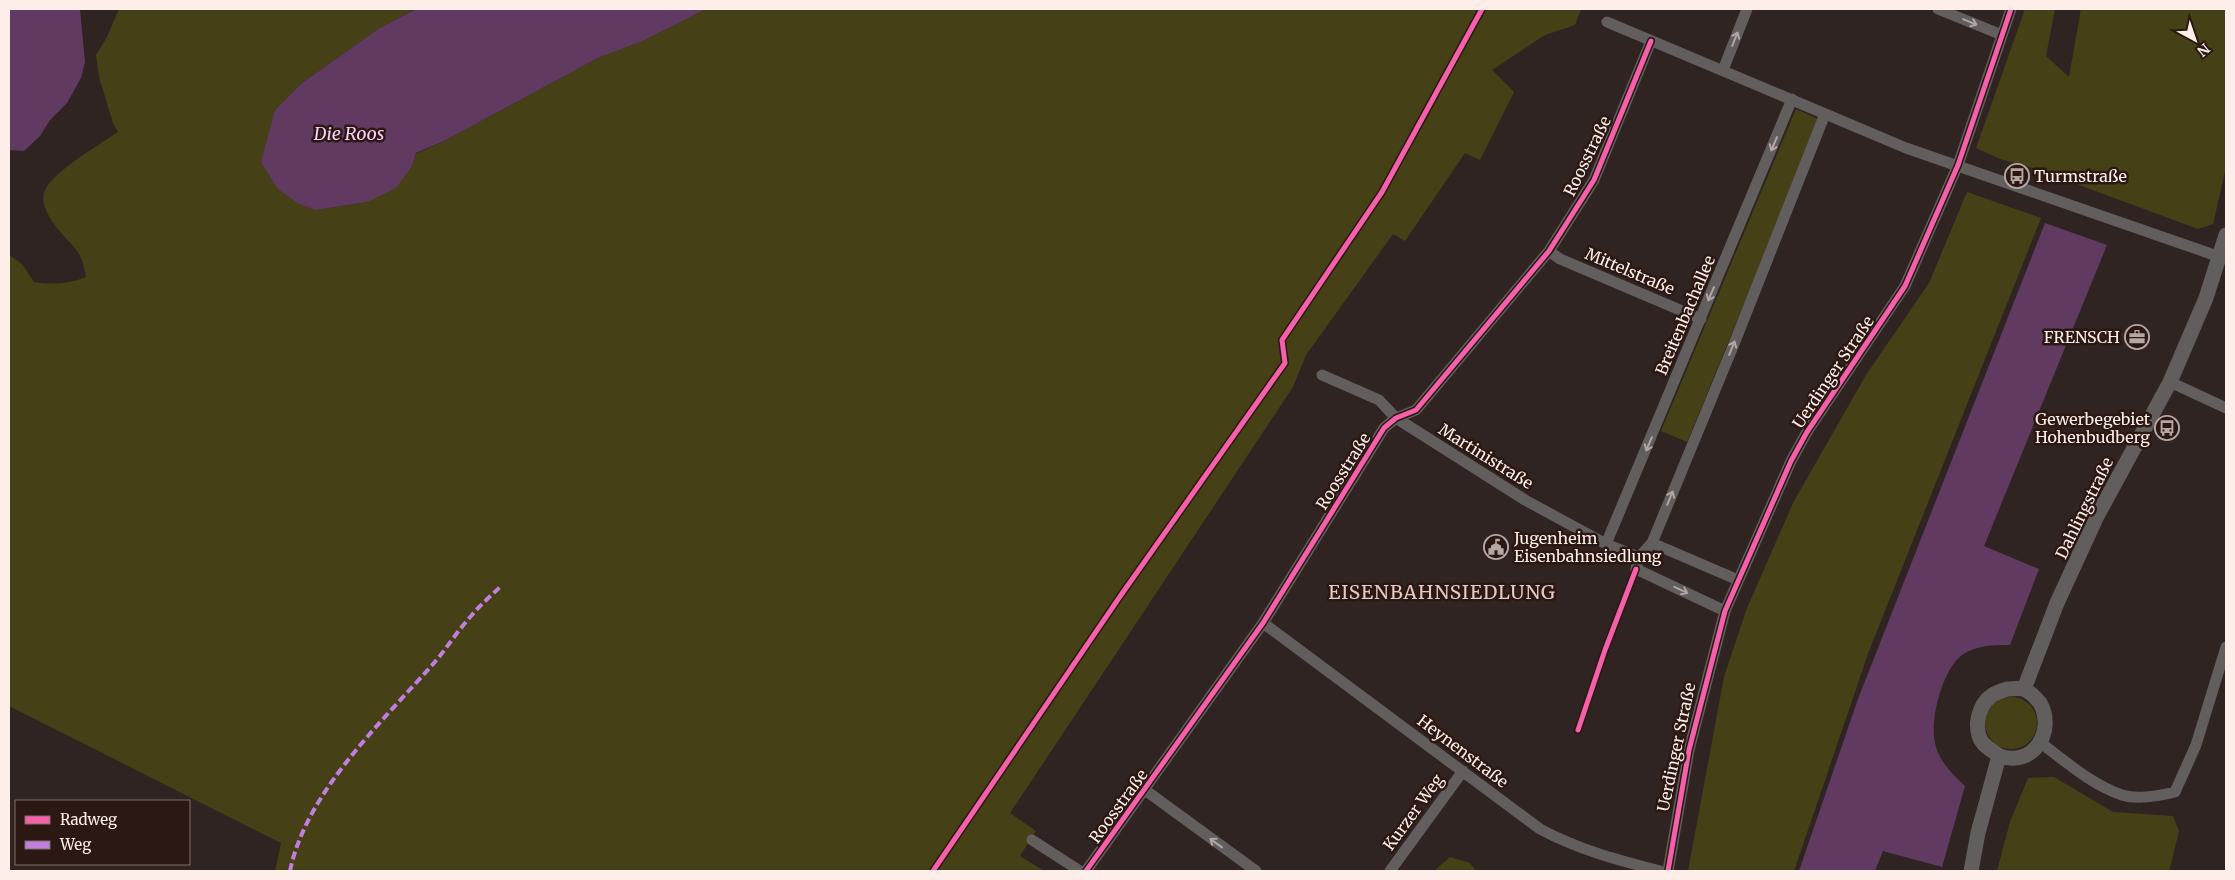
<svg xmlns="http://www.w3.org/2000/svg" width="2235" height="880" font-family="Merriweather,serif">
  <style>
    .green { fill: #464017 }
    .water { fill: #603a61 }
    .lines { fill: none; stroke-linecap: round; stroke-linejoin: round }
    .minor { stroke: #625e5e; stroke-width: 11 }
    .tertiary { stroke: #625e5e; stroke-width: 15 }
    .quiet { stroke: #c07fdc; stroke-width: 4; stroke-dasharray: 8 4; stroke-linecap: butt }
    .cycleway-casing { stroke: #2c1813; stroke-width: 8 }
    .cycleway { stroke: #f560ab; stroke-width: 5 }
    .oneway { stroke: #b0a6a4 }
    .labels { text-anchor: middle; stroke-width: 5; stroke-linejoin: round; paint-order: stroke }
    .street-label { font-size: 16px; fill: #fdeeea; stroke: #2c1813 }
    .poi-label { font-size: 16px; fill: #fdeeea; stroke: #2c1813; text-anchor: start }
    .water-label { font-size: 18px; font-style: italic; fill: #f8d0f9; stroke: #2c1813 }
    .quarter-label { font-size: 19px; letter-spacing: 1px; fill: #e6c9c2; stroke: #2c1813 }
  </style>
  <rect width="100%" height="100%" fill="#302422"/>
  <path class="green" d="M119,9h297l-38,20 -76,54 -27,27 41,100 51,-8 45,-36 4,-12 28,-13 154,-83 45,-17 63,-32h875l-6,16 -30,10 -53,35 22,22 -34,68 -15,-7 -60,88 -12,-7 -87,121 -13,32 -283,426 26,18 -16,25 24,15h-769l6,-28 -272,-137v-451l13,9 12,18c18,3 35,2 52,-5 -4,-28 -13,-29 -29,-49 -7,-9 -18,-26 -12,-38 9,-19 54,-45 73,-58l-5,-9 -14,-46 -3,-22 11,-18z
    M2025,9h30l-9,47 23,21 12,-68h145v158l-13,57 -15,5 -162,-60 -36,-10 -24,-11z
    M1796,109l24,11 -133,322 -26,-11z
    M1967,192l74,26 -172,433 -75,220h-106l36,-194 23,-69 47,-107 72,-126 63,-92z
    M1985 723a26 26 0 1 1 52 0a26 26 0 1 1-52 0Z
    M2054,777l59,35 60,4 6,15 -10,40h-172l13,-49 18,-44z
    M1450,857l20,6 6,8h-42z"/>
  <path class="water" d="M9,9h71l5,53 -4,16 -14,25 -17,17 -10,16 -16,15 -15,-1z
    M416,9h290l-63,32 -45,17 -154,83 -28,12 -4,13 -16,22 -29,14 -51,8 -17,-6 -21,-15 -17,-27 14,-52 27,-27 76,-54z
    M2045,223l62,22 -123,301 55,23 -29,76c-18,0 -33,0 -48,10 -20,15 -34,68 -26,92 5,16 17,28 29,39l-23,81 -59,-16 -8,20h-76l59,-172z"/>
  <g class="lines">
    <path class="minor" d="M1938,9l64,26
      M1607,22l299,126 314,109
      M1723,70l24,-61
      M1549,251l11,8 141,60
      M1322,375l57,25 17,18 129,82 81,44 33,13
      M2170,382l56,26
      M1652,543l86,37
      M1606,544l186,-445
      M1725,611l-89,-42 3,-12 13,-14 82,-199 91,-230
      M1263,623l277,206c39,21 78,31 120,42
      M2041,743c24,18 51,42 81,52 16,5 37,1 53,-3l21,-47 30,-98
      M1145,790l111,81
      M1032,840l48,31
      M1086,871l177,-248 121,-195 12,-10 20,-8 133,-159 45,-71 57,-139
      M1390,871l73,-100
      M1668,871l21,-121 36,-139 66,-150 16,-29 98,-146 53,-121 53,-156"/>
    <path class="tertiary" d="M2007,689c5,0 11,-1 16,0 6,2 13,9 17,14 16,28 -7,65 -40,53 -4,-2 -9,-6 -13,-9 -15,-11 -11,-39 3,-50 4,-4 12,-6 17,-8z
      M2024,689l33,-86 39,-85 74,-136 36,-84 20,-63
      M1971,871l7,-38 21,-77"/>
    <path class="quiet" d="M290,871c16,-79 92,-149 144,-208 13,-15 24,-33 38,-48 9,-11 20,-20 30,-30"/>
    <defs>
      <path id="cycleway" d="M1578,730l27,-80 31,-81
        M933,871l188,-276 164,-232 -3,-23 100,-148 100,-183
        M1086,871l177,-248 121,-195 12,-10 20,-8 133,-159 45,-71 57,-139
        M1668,871l21,-121 36,-139 66,-150 16,-29 98,-146 53,-121 53,-156"/>
    </defs>
    <use href="#cycleway" class="cycleway-casing"/>
    <use href="#cycleway" class="cycleway"/>
  </g>
  <defs><path id="oneway-shaft" d="M-6 0H5M1.5-3L5.5 0L1.5 3" fill="none" stroke-width="1.6" stroke-linecap="round" stroke-linejoin="round" transform="scale(1.25)"/></defs>
  <g class="oneway">
    <use href="#oneway-shaft" transform="translate(1970 22) rotate(22)"/>
    <use href="#oneway-shaft" transform="translate(1735 39) rotate(-68)"/>
    <use href="#oneway-shaft" transform="translate(1774 144) rotate(113)"/>
    <use href="#oneway-shaft" transform="translate(1711 294) rotate(113)"/>
    <use href="#oneway-shaft" transform="translate(1732 348) rotate(-68)"/>
    <use href="#oneway-shaft" transform="translate(1649 444) rotate(113)"/>
    <use href="#oneway-shaft" transform="translate(1670 498) rotate(-68)"/>
    <use href="#oneway-shaft" transform="translate(1681 590) rotate(25)"/>
    <use href="#oneway-shaft" transform="translate(1216 843) rotate(-144)"/>
  </g>
  <defs>
    <symbol id="bus-ring" viewBox="-11 -11 22 22"><circle r="9.5" fill="#2c1813" stroke="#b5a7a4" stroke-width="1.5"/><path d="M-5-6H5V4H4V6H2V4H-2V6H-4V4H-5ZM-3.5-4V0h7V-4ZM-3.5 1.2v1.5H-2V1.2ZM2 1.2v1.5H3.5V1.2Z" fill="#b5a7a4"/></symbol>
    <symbol id="office-ring" viewBox="-11 -11 22 22"><circle r="9.5" fill="#2c1813" stroke="#b5a7a4" stroke-width="1.5"/><path d="M-6-3h4V-5.5h4V-3h4V5H-6ZM-1-4.5V-3h2v-1.5ZM-6 0V1H6V0Z" fill="#b5a7a4"/></symbol>
    <symbol id="civic-ring" viewBox="-11 -11 22 22"><circle r="9.5" fill="#2c1813" stroke="#b5a7a4" stroke-width="1.5"/><path d="M-.6-6.5H3V-4.5H.6V-3L4-1V1h2V6H-6V1h2V-1L-.6-3ZM-1.2 2.5V6h2.4V2.5Z" fill="#b5a7a4"/></symbol>
  </defs>
  <g fill-rule="evenodd">
    <use href="#bus-ring" x="2003" y="162" width="28" height="28"/>
    <use href="#office-ring" x="2123" y="323" width="28" height="28"/>
    <use href="#bus-ring" x="2153" y="414" width="28" height="28"/>
    <use href="#civic-ring" x="1482" y="533" width="28" height="28"/>
  </g>
  <g class="labels">
    <g class="street-label">
      <text transform="translate(1587 156) rotate(-64)" y="6">Roosstraße</text>
      <text transform="translate(1630 271) rotate(23)" y="6">Mittelstraße</text>
      <text transform="translate(1685 315) rotate(-67)" y="6">Breitenbachallee</text>
      <text transform="translate(1833 372) rotate(-56)" y="6">Uerdinger Straße</text>
      <text transform="translate(1486 456) rotate(32)" y="6">Martinistraße</text>
      <text transform="translate(1343 471) rotate(-58)" y="6">Roosstraße</text>
      <text transform="translate(2084 508) rotate(-64)" y="6">Dahlingstraße</text>
      <text transform="translate(1676 747) rotate(-78)" y="6">Uerdinger Straße</text>
      <text transform="translate(1463 751) rotate(37)" y="6">Heynenstraße</text>
      <text transform="translate(1118 806) rotate(-54)" y="6">Roosstraße</text>
      <text transform="translate(1413 812) rotate(-54)" y="6">Kurzer Weg</text>
    </g>
    <g class="poi-label">
      <text x="2034" y="182">Turmstraße</text>
      <text x="2120" y="343" text-anchor="end">FRENSCH</text>
      <text x="2150" y="425" text-anchor="end">Gewerbegebiet<tspan x="2150" dy="18">Hohenbudberg</tspan></text>
      <text x="1514" y="544">Jugenheim<tspan x="1514" dy="18">Eisenbahnsiedlung</tspan></text>
    </g>
    <g class="water-label">
      <text x="349" y="140">Die Roos</text>
    </g>
    <g class="quarter-label">
      <text x="1442" y="599">EISENBAHNSIEDLUNG</text>
    </g>
  </g>
  <rect width="2235" height="880" fill="none" stroke="#fdeeea" stroke-width="20"/>
  <rect x="15" y="800" width="175" height="65" fill="#2c1813" stroke="#806e69"/>
  <rect x="25" y="816" width="25" height="8" fill="#f560ab" stroke="#806e69"/>
  <text x="60" y="825" font-size="15" fill="#fdeeea">Radweg</text>
  <rect x="25" y="841" width="25" height="8" fill="#c07fdc" stroke="#806e69"/>
  <text x="60" y="850" font-size="15" fill="#fdeeea">Weg</text>
  <g transform="translate(2195 40) rotate(140)" stroke="#2c1813" stroke-width="4" paint-order="stroke">
  <path d="M0-4L9 19L0 12L-9 19Z" fill="#fdeeea"/>
  <text y="-8" font-size="14" font-weight="bold" text-anchor="middle" fill="#fdeeea">N</text>
  </g>
</svg>
